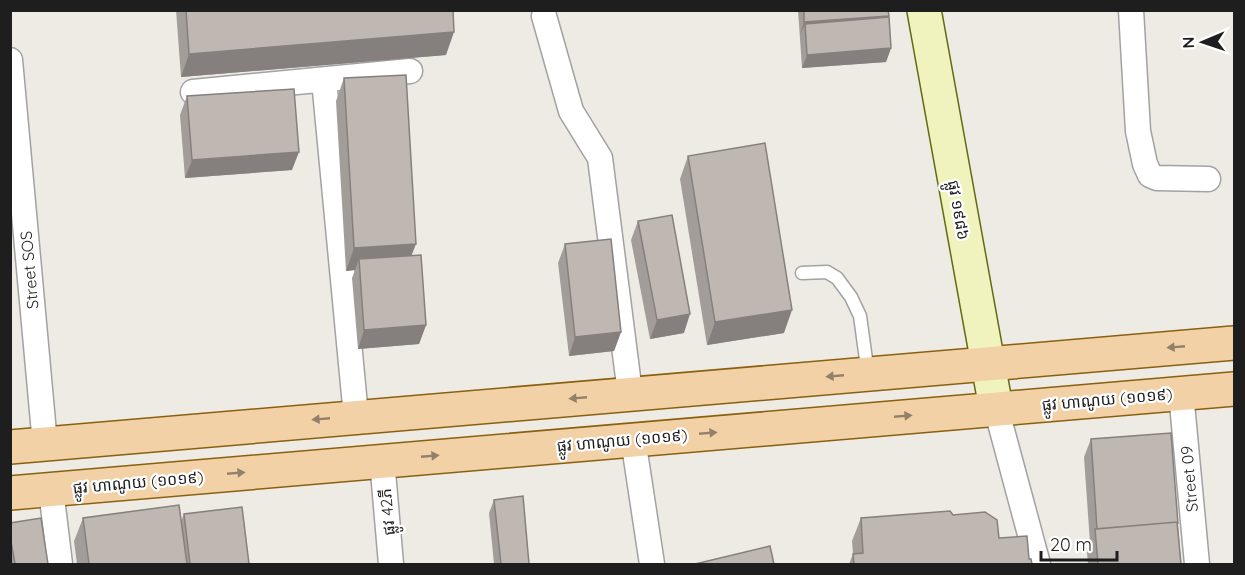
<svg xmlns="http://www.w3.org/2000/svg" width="1245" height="575" font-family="Quicksand,'Noto Sans Khmer',sans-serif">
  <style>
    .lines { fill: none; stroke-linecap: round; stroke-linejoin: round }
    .service-casing { stroke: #a2a2a2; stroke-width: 15 }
    .minor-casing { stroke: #a2a2a2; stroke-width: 27 }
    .secondary-casing { stroke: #626b10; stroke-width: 36 }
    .primary-casing { stroke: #8a600f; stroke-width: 36 }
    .service { stroke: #fff; stroke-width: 12 }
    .minor { stroke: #fff; stroke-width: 24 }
    .secondary { stroke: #f1f3bf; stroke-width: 33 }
    .primary { stroke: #f2d1a6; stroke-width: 33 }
    .wall { fill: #a39d99 }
    .shaded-wall { fill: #85807d }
    .building { fill: #beb7b2; stroke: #85807d; stroke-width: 1.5 }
    .oneway { fill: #938069 }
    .labels { text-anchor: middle; stroke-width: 4.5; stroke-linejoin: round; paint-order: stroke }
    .street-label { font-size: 16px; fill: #1e1e1e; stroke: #fff }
  </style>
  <rect width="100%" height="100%" fill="#eeebe5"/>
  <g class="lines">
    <defs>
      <path id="service" d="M802,273l25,-1 10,6 14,19 9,19 8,58"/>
      <path id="minor" d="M1131,10l7,121 7,33 5,11 7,3 51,1
        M544,16l27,95 29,47 30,235
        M10,60l35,384
        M324,80l32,336
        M193,92l217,-21
        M1181,393l16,171
        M996,408l42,156
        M633,439l19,125
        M382,460l9,104
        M51,490l9,74"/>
      <path id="secondary" d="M924,10l72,398"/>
      <path id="primary" d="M10,447l1224,-104
        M10,493l1224,-104"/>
    </defs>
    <use href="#service" class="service-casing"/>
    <use href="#minor" class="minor-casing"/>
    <use href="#secondary" class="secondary-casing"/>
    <use href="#primary" class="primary-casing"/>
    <use href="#service" class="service"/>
    <use href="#minor" class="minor"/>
    <use href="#secondary" class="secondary"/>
    <use href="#primary" class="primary"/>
  </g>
  <path class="wall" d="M176,10h277l-7,45 -265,22z
    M798,10h90l3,38 -5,14 -84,6z
    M344,78l68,177 14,70 -7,19 -61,5 -6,-71 3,-8 -9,1 -10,-170z
    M187,96l105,74 -107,8 -5,-63z
    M688,156l96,177 -77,12 -27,-166z
    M638,221l46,112 -34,6 -19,-99z
    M565,244l56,88 -7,19 -45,5 -11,-93z
    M1091,439l87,85 3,40h-93l-1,-12 3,-9 -6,-86z
    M494,500l35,64h-35l-5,-51z
    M184,514l65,50h-172l-3,-23 9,-23 98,3z
    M953,515l46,23 30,21 3,5h-183l4,-10 -1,-13 9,-23z
    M10,523l38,41h-38z"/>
  <path class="shaded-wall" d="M889,16l-5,13 -79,-5 -5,11 4,-13z
    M454,32l-8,23 -265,22 8,-23z
    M891,48l-5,14 -84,6 5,-13z
    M299,152l-7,18 -107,8 7,-18z
    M416,244l-9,23 -48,-8 -4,11 -9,1 8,-23z
    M792,310l-8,23 -77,12 8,-23z
    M690,314l-6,19 -34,6 7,-19z
    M426,325l-7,19 -61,5 6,-19z
    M621,332l-7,19 -45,5 6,-19z"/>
  <path class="building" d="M186,10h267l1,22 -265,22z
    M804,10h84l1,6 -85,6z
    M889,17l2,31 -84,7 -2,-31z
    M406,75l10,169 -62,4 -10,-170z
    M294,89l5,63 -107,8 -5,-64z
    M765,143l27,167 -77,12 -27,-166z
    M672,215l18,99 -33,6 -19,-99z
    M611,239l10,93 -46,5 -10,-93z
    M421,255l5,70 -62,5 -5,-71z
    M1171,433l7,91 -1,-2 -80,7 -6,-90z
    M523,496l6,68h-28l-7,-64z
    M179,505l8,59h-98l-6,-46z
    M242,507l7,57h-59l-6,-50z
    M950,511l3,4 32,-3 12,8 2,18 28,-2 2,23h2l1,5h-178l-1,-10 10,-1 -2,-35z
    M41,518l7,46h-33l-5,-28v-13z
    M1177,522l4,42h-83l-3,-35z
    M770,546l4,18h-79z"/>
  <defs><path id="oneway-solid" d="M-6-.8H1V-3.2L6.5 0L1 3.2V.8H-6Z" transform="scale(1.5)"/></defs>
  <g class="oneway">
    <use href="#oneway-solid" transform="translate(1176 347) rotate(175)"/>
    <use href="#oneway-solid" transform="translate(835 376) rotate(175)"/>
    <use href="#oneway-solid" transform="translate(578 398) rotate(175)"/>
    <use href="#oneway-solid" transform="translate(903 416) rotate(-5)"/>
    <use href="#oneway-solid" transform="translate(321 419) rotate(175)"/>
    <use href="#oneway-solid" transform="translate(708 433) rotate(-5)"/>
    <use href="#oneway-solid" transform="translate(430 456) rotate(-5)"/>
    <use href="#oneway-solid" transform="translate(236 473) rotate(-5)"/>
  </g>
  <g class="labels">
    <g class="street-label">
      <text transform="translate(959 210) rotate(80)" y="6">ផ្លូវ ១៩៨៦</text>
      <text transform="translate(29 270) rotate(-95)" y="6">Street SOS</text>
      <text transform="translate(1107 399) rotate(-5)" y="6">ផ្លូវ ហាណូយ (១០១៩)</text>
      <text transform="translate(622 440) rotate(-5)" y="6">ផ្លូវ ហាណូយ (១០១៩)</text>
      <text transform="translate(1189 479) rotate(-95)" y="6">Street 09</text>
      <text transform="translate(138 482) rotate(-5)" y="6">ផ្លូវ ហាណូយ (១០១៩)</text>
      <text transform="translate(387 512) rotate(-95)" y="6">ផ្លូវ 42ភី</text>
    </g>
  </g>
  <rect width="1245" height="575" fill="none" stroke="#1e1e1e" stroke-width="24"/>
  <g transform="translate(1203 42) rotate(268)" stroke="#ffffff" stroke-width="4.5" paint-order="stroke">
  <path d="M0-4.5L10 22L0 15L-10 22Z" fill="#1e1e1e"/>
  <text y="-9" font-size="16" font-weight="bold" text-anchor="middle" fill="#1e1e1e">N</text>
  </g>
  <path d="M1041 551v9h76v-9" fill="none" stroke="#1e1e1e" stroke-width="3"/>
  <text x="1050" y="551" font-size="18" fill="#1e1e1e" stroke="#ffffff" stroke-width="4.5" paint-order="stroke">20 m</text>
</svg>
